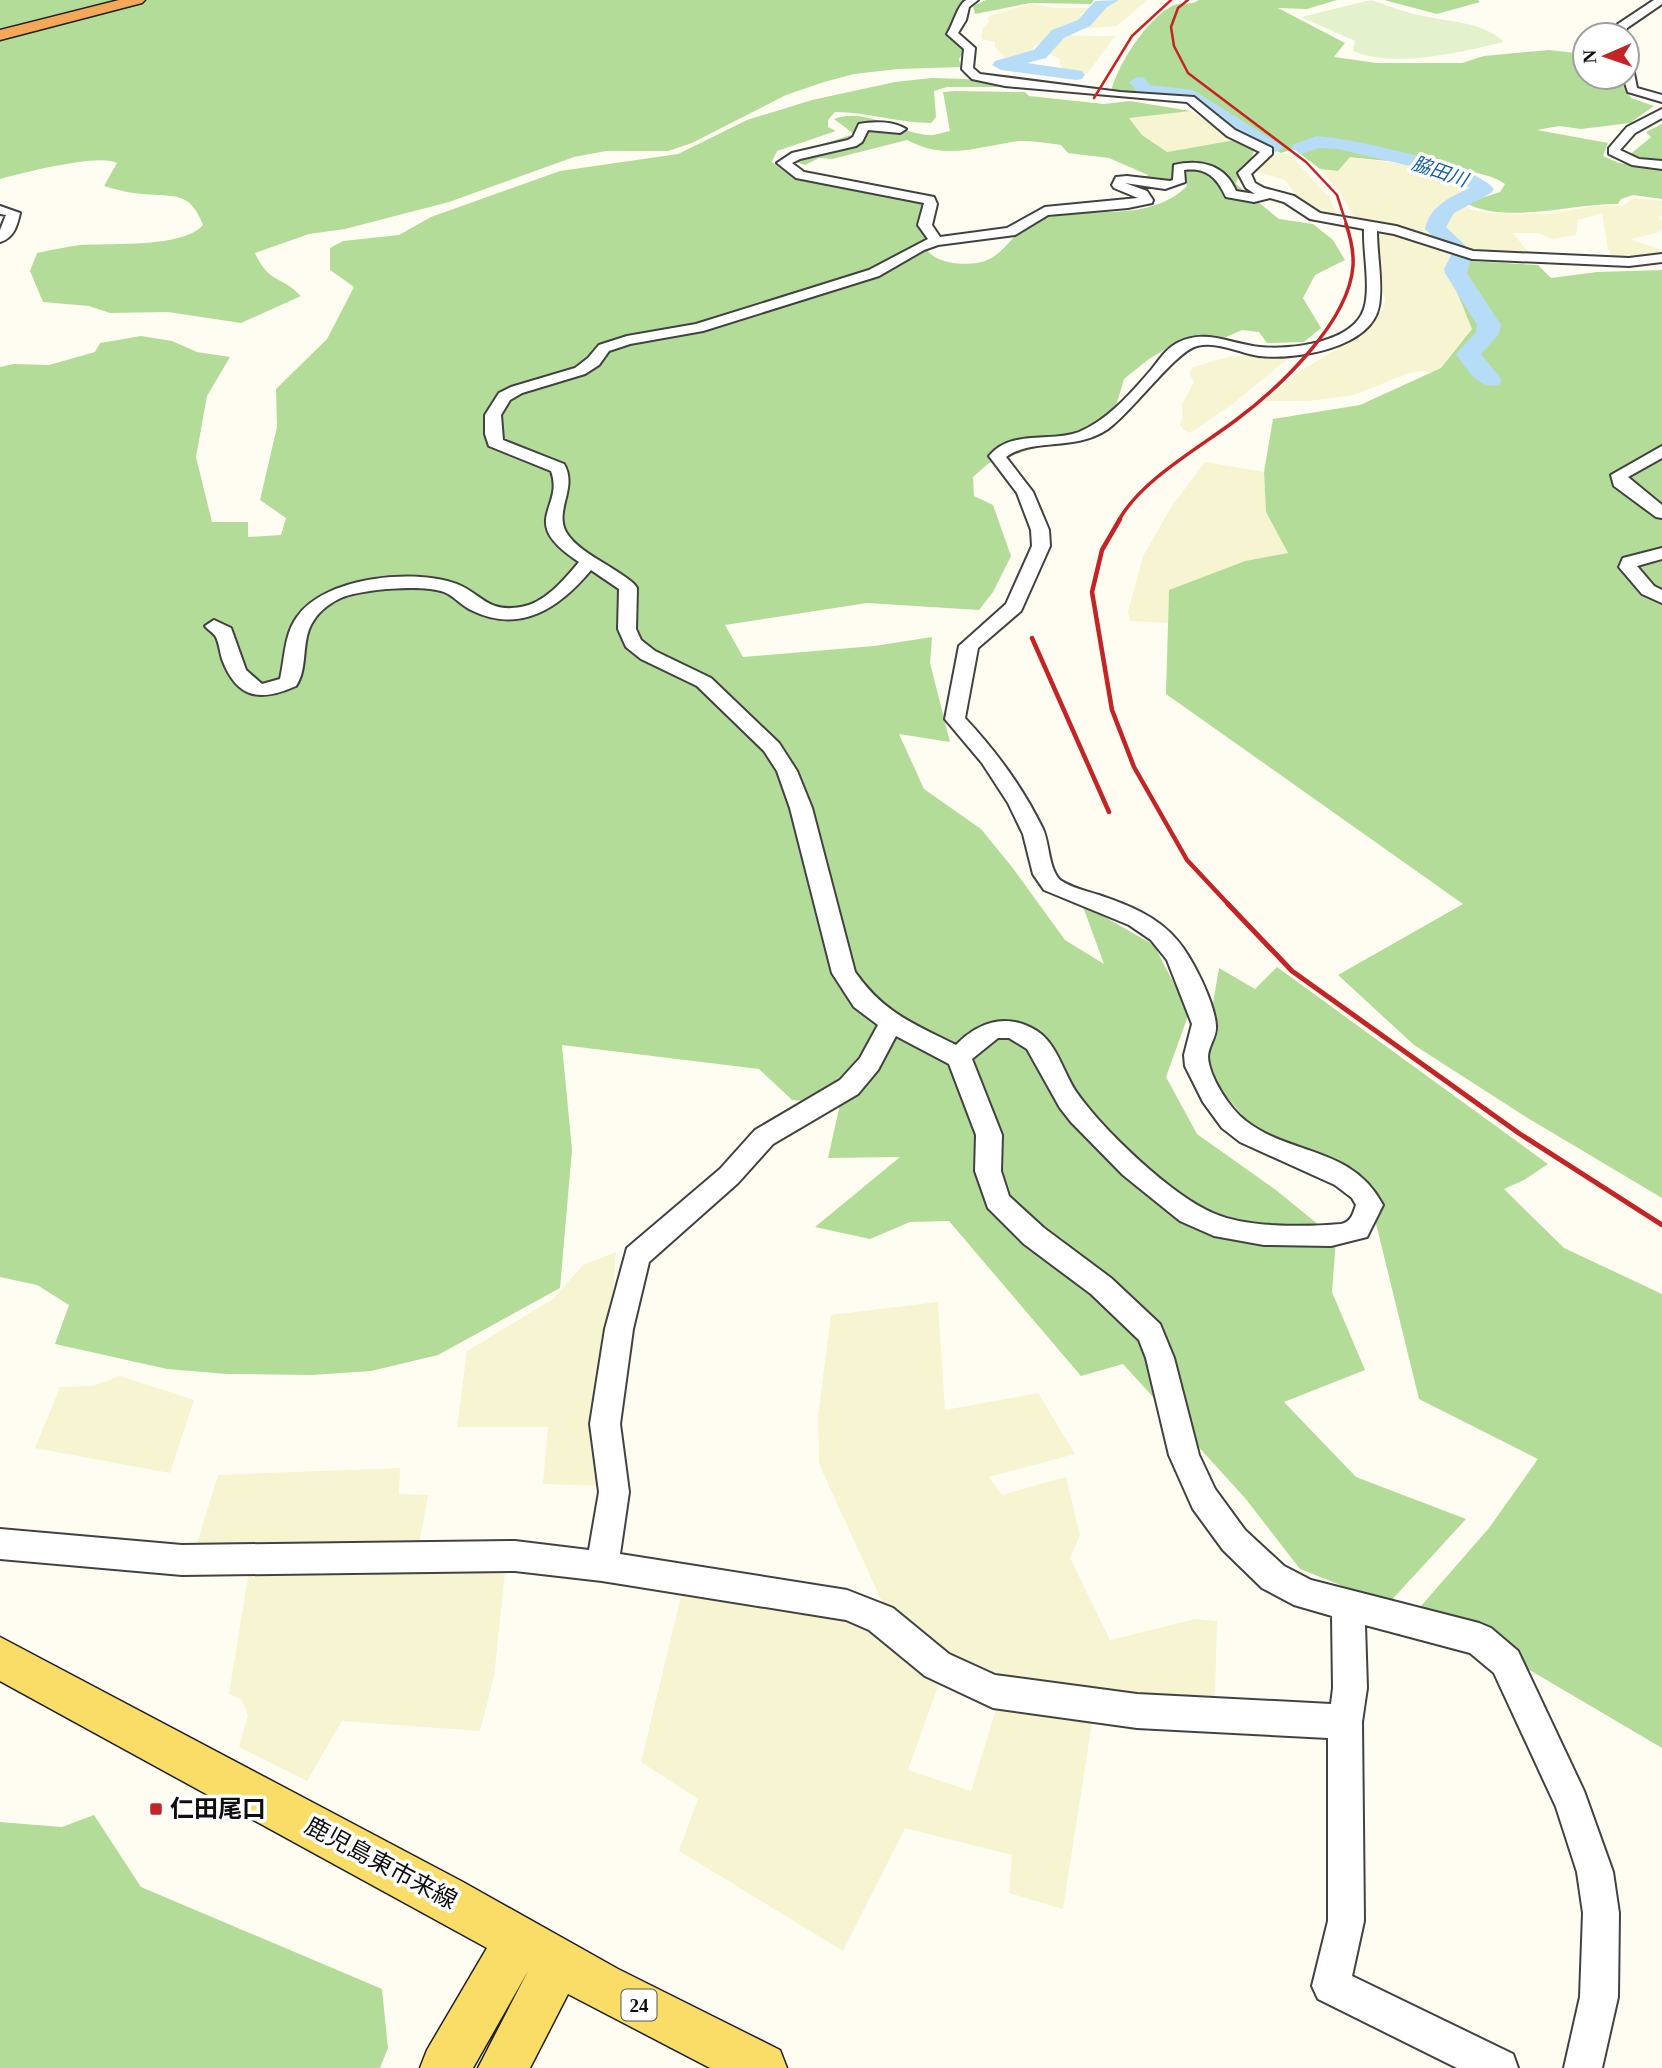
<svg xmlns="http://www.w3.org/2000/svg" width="1662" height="2068" font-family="'Times New Roman','Noto Sans JP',serif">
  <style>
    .farmland { fill: #f6f4d1 }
    .forest { fill: #b4dc99 }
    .pitch { fill: #e3f2cc }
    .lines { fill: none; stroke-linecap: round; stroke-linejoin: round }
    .river { fill: #b6dcf7; fill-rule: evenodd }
    .minor-casing { stroke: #424242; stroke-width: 4 }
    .major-casing { stroke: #202020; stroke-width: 3 }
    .highway-casing { stroke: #202020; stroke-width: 3 }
    .minor { fill: #fff; fill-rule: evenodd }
    .major { fill: #fadd67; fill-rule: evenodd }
    .highway { fill: #f6a859; fill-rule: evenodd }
    .rail-far3 { stroke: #c32425; stroke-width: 2.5 }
    .rail-far2 { stroke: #c32425; stroke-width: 3.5 }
    .rail-far1 { stroke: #c32425; stroke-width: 4.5 }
    .rail { stroke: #c32425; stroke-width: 5 }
    .poi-dot { fill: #c32425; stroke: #fff; stroke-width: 2.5 }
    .labels { text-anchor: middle; stroke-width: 7; stroke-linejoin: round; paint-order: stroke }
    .far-water-label { font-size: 19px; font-style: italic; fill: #1660a4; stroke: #fff }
    .shield { fill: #fff; stroke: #575757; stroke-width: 2 }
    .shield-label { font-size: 19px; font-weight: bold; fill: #0f0f0f }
    .near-poi-label { font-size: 24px; font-weight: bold; fill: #0f0f0f; stroke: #fff; text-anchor: start }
    .near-street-label { font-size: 24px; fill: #0f0f0f; stroke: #fff }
  </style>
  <rect width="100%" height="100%" fill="#fffdf2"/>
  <path class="farmland" d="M1120,0h27l-30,26 -36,3 9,-4 4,-13z
    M1032,4l25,4h38l-15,6 3,7 -3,4 -22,7 -25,15 2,7 -3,2 -24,5 -13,-14v-5l-14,-3 2,-11 6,-6 -1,-4 4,-3z
    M1063,35l30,1h22l-28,38 -23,-5 -4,-4v-6l-10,-5 2,-3 -4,-3z
    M1191,111l44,29 -68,12 -25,-17 -13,-17z
    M1272,153l17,1 40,43 11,24 -9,-2 -27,-13 -19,-26 -34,-10z
    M1350,157l89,12 35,18v4l-33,13 -12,17 -2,7 12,13 -83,-20 -14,-26 -22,-26 18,2z
    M1634,198l28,3v15l-4,1 4,4v8l-5,4 -27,6 31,11 -10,8 -38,1 -5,-10 -6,-36 -24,7 -2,15 -24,4 -14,-6h-25l18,23 -67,-5 -21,-16 -5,-7v-5l10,-13 13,-7 9,6 17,4 62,1 46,-8h27z
    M1378,231h11l65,22 -9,16 1,6 31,46 -36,53 -17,-3 -15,2 -55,22 -46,6h-45l39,-31 40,-24 42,-37 1,-11 -8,-12 -5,-54z
    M1264,354l25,4 -55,45 -44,30 -6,-3 -4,-5 3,-10 -1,-11 12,-22 -5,-9 4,-6 35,-10z
    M1205,462l59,10 2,40 22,41 -43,8 -76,29 -1,33 -38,-2 -2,-9 15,-56 29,-50z
    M616,1252l-5,65 -5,169 -63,-2 5,-57h-91l10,-76 86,-52 30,-34z
    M938,1302l7,108 93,-17 37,61 -86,23 13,18 64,-18 14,58 -10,23 40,82 85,-21 22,2 -2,72 -12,22 -207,-23 -107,-75 -70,-153 -1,-48 13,-101z
    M120,1376l74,24 -24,73 -135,-25 25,-61 33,-1z
    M400,1468l-1,26 29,1 -10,56 -224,2 24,-78z
    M498,1560l7,12 -11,104 -14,55 -138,-10 -35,60 -68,-34 9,-32 -7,-16 -12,-5 21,-129z
    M683,1588l163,23 96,64 -34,95 63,21 28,-92 94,17 -30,193 -54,-16 3,-38 -107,-27 -62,123 -164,-100 19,-52 -57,-37z"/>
  <path class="forest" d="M0,0h968c-12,7 -19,24 -17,37l9,6 4,8 -5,8 2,8 -63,2 -44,5 -30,8 -38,13 -94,48 -24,8h-62l-32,6 -125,45 -104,27 -36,5 -54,19c14,31 26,22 46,43l-60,27 -73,-11 -58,1 -21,-7 -46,-4 -13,-31 7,-18c14,-3 28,-6 43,-8 31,-2 103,3 123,-20 -13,-34 -28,-28 -60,-31 -13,-1 -26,-4 -39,-8l13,-23c-17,-10 -95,10 -117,16z
    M986,0h108l-3,4 -61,-1 -55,11 -2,-8z
    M1199,0h138l-30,9 -29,-1 67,35 -11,14 43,6h85l22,-7 65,-6 36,4v23h33l13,21 23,8 -24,17 -49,6 -22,-3 -22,4 71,13 -5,13 16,7 43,5v31l-29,-4 -12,4 -3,5c-43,-1 -113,21 -152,-1l34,-11 5,-8c-24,-19 -120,-22 -155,-27l-12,14 -18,-2 -26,-20 -13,4 -39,-19 -50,-35 -81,-7c6,-27 36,-73 61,-86 8,-4 19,0 27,-6z
    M1384,0h94l2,2 -43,12z
    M932,78l34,1 40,8h-59l-13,4 2,26 -5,6c-33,0 -63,-11 -96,-11l-7,8v7l8,4 -59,20 -5,11 13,10 149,31 -7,47c10,15 45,17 60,10 18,-7 28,-30 46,-38 50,-20 112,5 154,-36l-3,-9 -13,10 -30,-5 7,-7 -39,-17 -41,-5 -7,-8c-16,-2 -34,-6 -49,-3 -39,6 -67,18 -105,-2l-75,19 -13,-1 -14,7 -13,-4 3,-8 59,-19 -20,-15c32,-12 63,14 94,16 6,1 15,-3 22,-4l-7,-39 12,-1 70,1 4,4 75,8 26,-3 61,10 -62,7 13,17 25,17 68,-12 19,11 -3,7 -10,9 -5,17 43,35 34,5 20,16 12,20 -30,15 -12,23 18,30 -17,14 -37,1 -8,-11 -17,-2 -16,7 -48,5 -29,17 -25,20 -13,44 -122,40 -16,14 1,19 19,9 18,51 -18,36 -14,18 -112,-7 -142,22 18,32 131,-11 58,-9 -2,26 20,79 -51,-8 25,55 57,40 31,38 53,73 39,24 -22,-60 72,41 35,68 -23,64 31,57 79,56 60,49 -4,53 33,78 -81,32 72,75 110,42 -78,85 -88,-35 -55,-71 -122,-134 -42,12 -132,-155 -39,1 -40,17 -55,-12 85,-70 -72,1 12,-54 -48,-4 -33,-31 -197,-24 10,105 -12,138 -122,67 -67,16 -59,4 -85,-1 -60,-5 -112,-25 14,-39 -32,-20 -37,-8v-910l13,-3 36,1 46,-13 5,-9 41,-7 31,5 25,11 33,5 -23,39 -11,61 16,65h36v15l33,-2 5,-17 -26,-18 17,-73 -1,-38 51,-50 27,-52 -24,-17v-22l13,-7 56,-6 32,-18 129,-46 118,-17 69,-34 65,-20 83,-18z
    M1662,124v39l-25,-2 -10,-4 24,-20 -5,-5z
    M1469,261l69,4 13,13 46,-6 65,-2v928l-136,-81 -112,-72 -76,-70 125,-71 -297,-210 3,-104 76,-29 43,-8 -22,-41 -2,-40 9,-53 87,-14 81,-37 31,-39 -23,-57z
    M1277,967l271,197 -24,16 -20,9 60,59 98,46v454l-241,-142 68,-78 49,-69 -119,-60 -50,-204 -108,-58 -59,-69 17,-100 36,21z
    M94,1815l47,72 241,102 6,59 -8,20h-380v-246l62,5z"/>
  <path class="pitch" d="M1371,0c16,5 32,12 48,15 27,7 64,6 85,27 -44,10 -108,27 -151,9l2,-10 -54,-24z"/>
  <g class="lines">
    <path class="river" d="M1119,0l-12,7 -17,19 -26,12 -18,20 -19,5 55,8 3,4 -3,4 -6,1 -75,-10 -9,-5 3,-4 39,-11 18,-20 26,-10 17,-19z
      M1138,77l6,1 6,7 43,5 91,57 -10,6 -7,-2 -84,-52 -44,-5 -10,-12z
      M1317,136c32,2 161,29 177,53l-3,4 -37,20 -8,14 23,22 -2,2 5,5 -5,17 34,52 -2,9 -18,20 21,26 -3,5c-21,5 -32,-16 -43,-31l20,-22 1,-7 -32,-52 -1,-4 8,-15 -27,-25c5,-23 25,-32 45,-41l-35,-16 -97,-23 -19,-1 -18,6 -10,-6 3,-4z"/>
    <defs>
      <path id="minor" d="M966,0h12l-9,7 -3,13 -8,13 17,15 -2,20 7,6 140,18 74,5 41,33 37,18v6l-21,20 4,9 9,5 30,8 26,17 76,13 77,25 156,7 33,-4v8l-33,4 -157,-7 -78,-25 -17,-3c0,25 6,51 2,75 -8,43 -85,54 -120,50 -20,-3 -41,-15 -62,-10 -21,5 -65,66 -89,83 -34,23 -74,8 -102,28l27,35 16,38 1,16 -29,65 -43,37 -13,70c31,33 58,70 78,111 7,16 5,38 17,51 12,8 26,11 39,15 29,10 58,21 78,45 15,17 38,63 39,86 1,11 -8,20 -8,31 1,20 22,52 38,64 45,35 106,25 137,84l-16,32 -36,9 -67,-1 -50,-9 -34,-15 -57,-46 -52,-53 -11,-14 -33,-59 -18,-11h-11l-26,21 30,76 -1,36 8,25 35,32 67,50 49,46 14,34 25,97 16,34 30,41 39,36 27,14 168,43 12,5 27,23 66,140 29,81 6,41 -1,84 -16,71h-38l16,-71 3,-84 -6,-41 -21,-65 -62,-134 -24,-20 -105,-28 2,63 -5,34 2,199 -12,55 161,78 5,14h-61l-139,-69 -6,-13 16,-65v-183l-191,-10 -144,-20 -68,-32 -56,-46 -23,-10 -244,-39 -87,-10 -333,4 -182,-16v-30l182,16 333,-4 74,9 10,-58 -9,-68 15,-95 22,-81 93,-79 35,-39 85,-50 20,-22 18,-33 -24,-18 -22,-34 -42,-165 -13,-37 -13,-20 -67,-65 -56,-27 -15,-12 -8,-18 1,-40 -28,-19c-31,37 -70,65 -120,40 -10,-5 -17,-14 -27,-18 -21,-8 -79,-3 -101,5 -10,4 -23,13 -29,23 -14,19 -5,47 -18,66 -36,16 -59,13 -74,-27 -2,-7 -3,-16 -6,-22 -2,-4 -8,-7 -11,-11l9,-6 17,8 15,42 16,14 18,-5c5,-21 4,-44 17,-62 27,-40 117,-49 160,-33 25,10 30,29 64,23 24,-4 43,-27 58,-45 -63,-41 -14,-53 -28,-91l-62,-25 -4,-12v-19l14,-22 12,-6 64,-19 13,-10 11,-13 28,-9 69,-12 173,-54 59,-31 -10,-14 6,-22 -128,-25 -19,-15 15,-10 56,-13 5,-3 6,-13c14,-3 35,-3 47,5l-6,4 -32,-3 -6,12 -6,4 -56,13 -8,4 12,9 130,25 3,7 -5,21 8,12 67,-9 38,-21 93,-9 -24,-10 -2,-3 4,-8 11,-1 43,5 3,-1 1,-15c25,-6 51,-1 62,26l19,3 -9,-6 -8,-15 22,-21 -33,-16 -40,-34 -182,-16 -33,-7 -10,-10 2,-20 -17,-15c7,-11 10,-28 19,-34zM1184,170c23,-3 33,8 42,27l28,5 16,-4 14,4 26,17 54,10c-1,23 7,59 0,80 -11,34 -74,41 -104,38 -29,-3 -55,-19 -83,-4 -11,6 -18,17 -26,27 -20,23 -43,50 -72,62 -29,11 -68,-3 -90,24l28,37 14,37 1,16 -26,58 -47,42 -14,73 37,44 26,40 15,31 10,40 11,16 85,35 22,15 16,20 25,64 -8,31 1,11 18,36 19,26 18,14 95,43 17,13 4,7c-3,9 -5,17 -15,19 -36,3 -95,4 -128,-11 -42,-18 -109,-82 -136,-120 -14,-20 -19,-48 -40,-62 -30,-19 -59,-9 -81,14 -44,-22 -72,-32 -101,-73l-43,-164 -15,-37 -18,-28 -68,-65 -56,-27 -14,-11 -5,-11 1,-41 -3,-4c-18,-17 -56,-31 -68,-52 -12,-22 12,-44 -2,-68l-61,-24 -2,-25 9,-15 12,-7 63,-19 14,-9 10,-14 21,-7 73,-13 176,-55 45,-26 14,-5 77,-10 33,-20 80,-7 24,-5 1,-3 -6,-9 -22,-8 40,6 20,-7zM896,1036l53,28 27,71 -1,36 13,37 36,36 67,50 48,46 7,18 23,97 24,54 30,41 39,38 32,17 38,11 1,72 -2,16 -194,-10 -142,-19 -46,-21 -56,-46 -46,-18 -227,-36 9,-62 -9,-68 13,-95 16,-67 89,-79 35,-39 85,-50 20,-24z
        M1654,0h8v4l-35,24 -3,7h-10l4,-11z
        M1627,65l6,3 4,20 25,7v7l-34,-10 -5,-15h4z
        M1662,109v9l-27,15 -15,17 19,9 23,2v8l-30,-4 -23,-11v-6l18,-21z
        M0,206l20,7c-3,13 -6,25 -20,29v-12l6,-15 -6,-1z
        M1662,446v12l-34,19 34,28v13l-6,-1 -42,-31 -3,-11z
        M1662,548v11l-25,7 17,20 8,4v13l-20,-9 -23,-27 4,-9z"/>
      <path id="major" d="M0,1637l463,245 155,87 162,81 7,18h-77l-142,-74 -38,74h-52l50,-97 -55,97h-53l7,-18 60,-102 -487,-267z"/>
      <path id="highway" d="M119,0h26l-3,3 -142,37v-10z"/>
    </defs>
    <use href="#minor" class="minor-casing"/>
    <use href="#major" class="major-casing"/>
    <use href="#highway" class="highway-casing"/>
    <use href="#minor" class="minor"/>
    <use href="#major" class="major"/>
    <use href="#highway" class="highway"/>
    <path class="rail-far3" d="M1188,0l-10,8 -7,19 3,19 14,27 118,89 31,33 10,31
      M1094,98l38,-62 39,-36"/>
    <path class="rail-far2" d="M1119,520c22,-40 80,-72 117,-100 43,-32 113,-98 117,-154 1,-15 -2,-27 -7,-42"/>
    <path class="rail-far1" d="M1120,519l-18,31 -10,42 20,118 22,57 53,93 43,46
      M1032,638l77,174"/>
    <path class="rail" d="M1228,904l64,67 228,163 142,91"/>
  </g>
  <rect class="poi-dot" x="149" y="1802" width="14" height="14" rx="3.5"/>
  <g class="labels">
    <g class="far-water-label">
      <text transform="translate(1440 171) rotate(19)" y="7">脇田川</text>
    </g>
    <rect class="shield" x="621.5" y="1989.5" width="35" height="31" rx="5"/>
    <g class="shield-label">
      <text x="639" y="2012">24</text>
    </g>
    <g class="near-poi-label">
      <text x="170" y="1817">仁田尾口</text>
    </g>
    <g class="near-street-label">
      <text transform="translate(381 1863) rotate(28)" y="8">鹿児島東市来線</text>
    </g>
  </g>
  <g transform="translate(1606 56) rotate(268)"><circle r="33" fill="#ffffff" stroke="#9f9f9f" stroke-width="2"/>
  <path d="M0-5L12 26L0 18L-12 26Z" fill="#c32425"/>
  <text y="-10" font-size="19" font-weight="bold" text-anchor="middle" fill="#0f0f0f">N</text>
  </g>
</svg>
